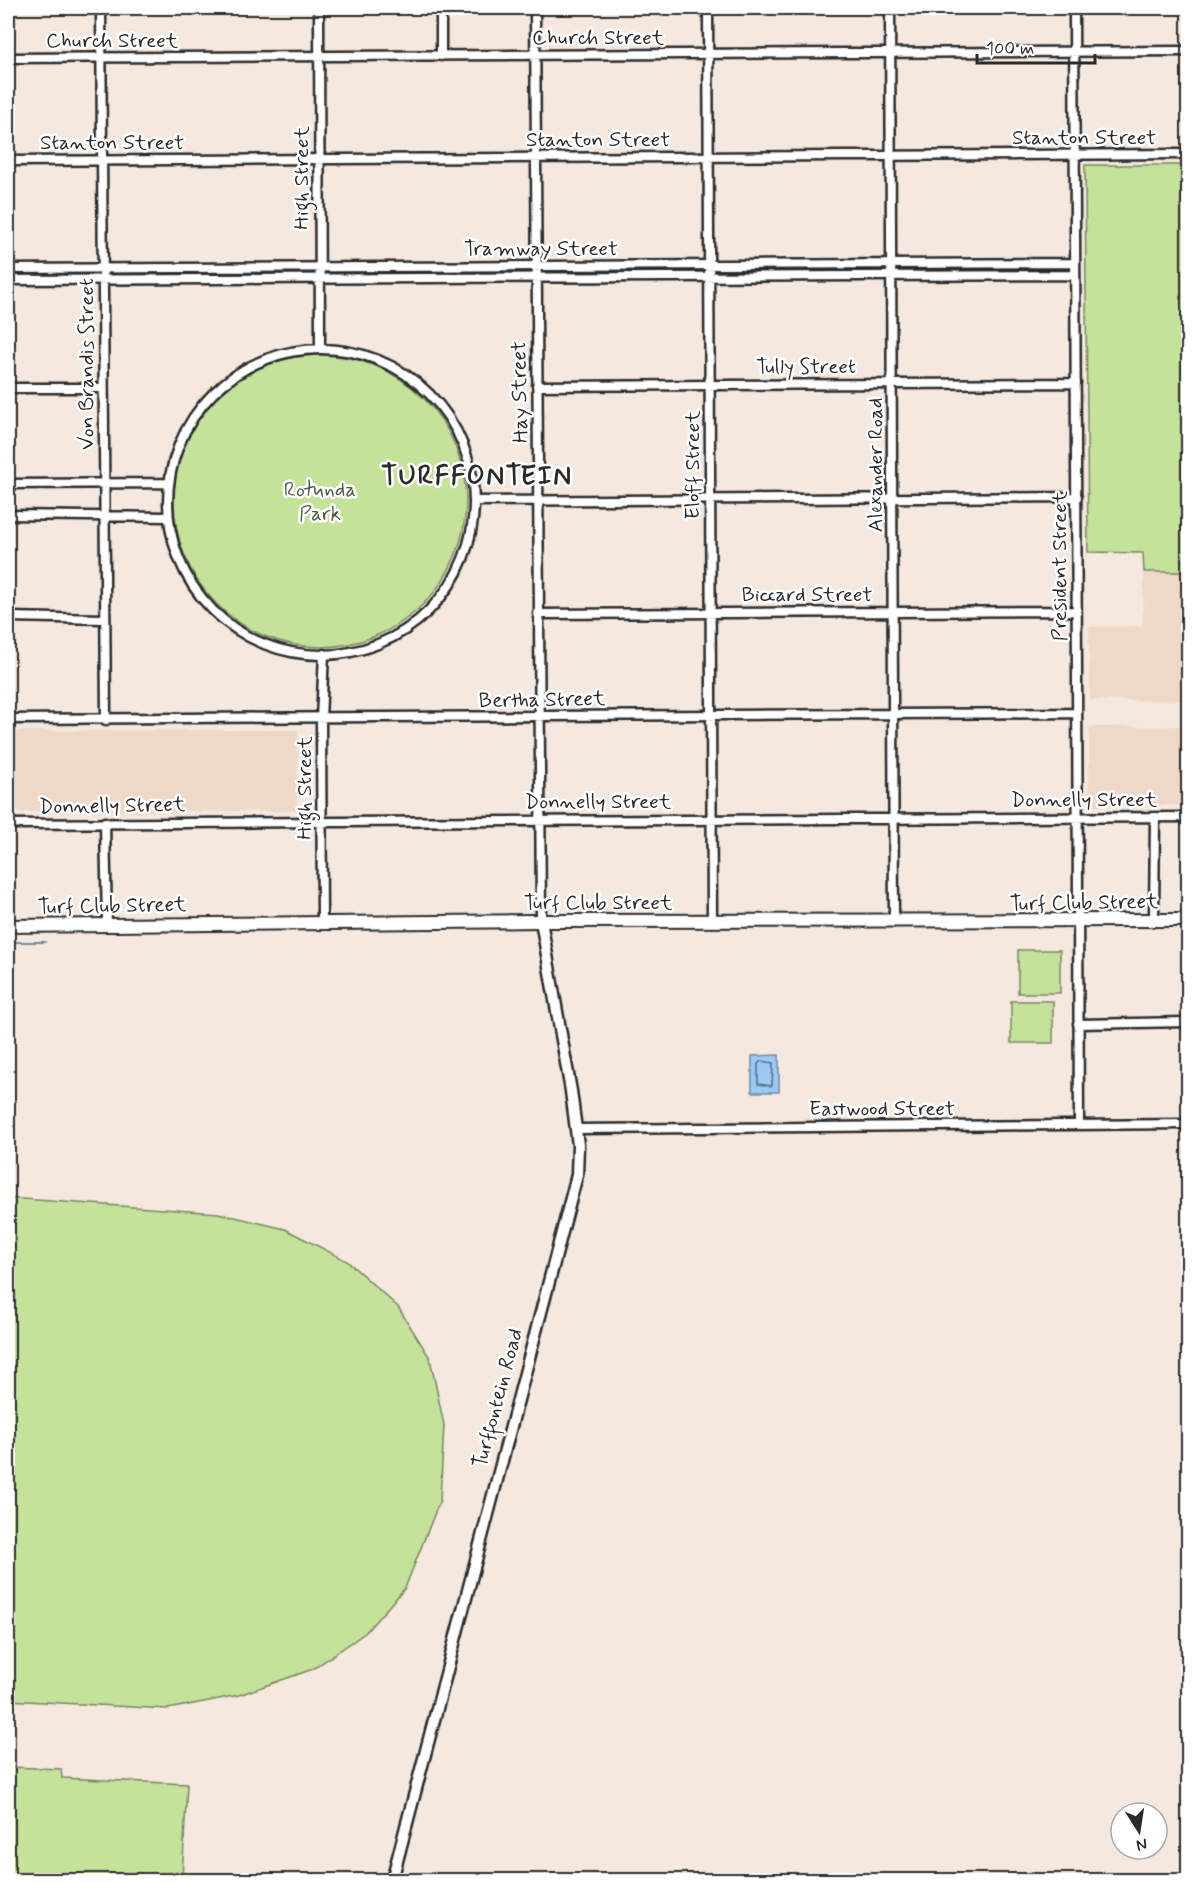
<svg xmlns="http://www.w3.org/2000/svg" width="1196" height="1888" font-family="Mynerve,sans-serif">
  <style>
    .built { fill: #eed8c7 }
    .green { fill: #c4e29a; stroke: #788662; stroke-width: 1.5 }
    .water { fill: #9bc9f5; stroke: #6e8aa4; stroke-width: 1.5 }
    .lines { fill: none; stroke-linecap: round; stroke-linejoin: round }
    .shore { stroke: #586a7c; stroke-width: 1.5 }
    .stream { stroke: #6e8aa4; stroke-width: 2 }
    .minor-casing { stroke: #2b2b2b; stroke-width: 13 }
    .tertiary-casing { stroke: #2b2b2b; stroke-width: 15 }
    .secondary-casing { stroke: #2b2b2b; stroke-width: 16 }
    .minor { stroke: #fff; stroke-width: 8 }
    .tertiary { stroke: #fff; stroke-width: 10 }
    .secondary { stroke: #fff; stroke-width: 12 }
    .labels { text-anchor: middle; stroke-width: 5; stroke-linejoin: round; paint-order: stroke }
    .street-label { font-size: 21px; fill: #2b2b2b; stroke: #fff }
    .park-label { font-size: 21px; fill: #515947; stroke: #fff }
    .district-label { font-size: 27px; font-weight: bold; letter-spacing: 1.5px; fill: #2b2b2b; stroke: #fff }
  </style>
  <rect width="100%" height="100%" fill="#f5e8de"/>
  <filter id="ink" filterUnits="userSpaceOnUse"><feTurbulence type="fractalNoise" baseFrequency=".0167" numOctaves="2"/><feDisplacementMap in="SourceGraphic" scale="12" xChannelSelector="R" yChannelSelector="G"/><feConvolveMatrix kernelMatrix="1 2 1 2 8 2 1 2 1" color-interpolation-filters="sRGB"/></filter>
  <g filter="url(#ink)">
    <path class="built" d="M1144,572h44v129l-98,-1 -1,-73 54,-1z
      M1188,726v79l-99,1v-79z
      M298,730l-1,81 -289,1v-81z"/>
    <path class="green" d="M1085,165h103v407h-44l-1,-19 -55,-1z
      M174 501a146 146 0 1 1 292 0a146 146 0 1 1-292 0Z
      M1018,950h42v43h-42z
      M1011,1001h42v42h-42z
      M8,1198l210,15 67,16 62,32 51,46 32,51 14,67 -4,75 -35,88 -40,45 -52,36 -74,26 -71,14 -160,-9z
      M8,1767l53,2 1,9 125,6 -5,96h-174z"/>
    <path class="water" d="M779,1055v37h-27v-36z"/>
    <g class="lines">
      <path class="shore" d="M761,1061l12,2 -1,23 -14,-2v-20z"/>
      <path class="stream" d="M8,942h37"/>
      <defs>
        <path id="minor" d="M101,8l5,712
          M319,8l1,341
          M441,8v48
          M535,8l6,913
          M708,8l4,914
          M890,8l4,914
          M1074,8l5,1117
          M8,58l1180,-7
          M8,161l1180,-7
          M8,269l1067,-6
          M8,280l1067,-5
          M168 502a153 153 0 1 1 306 0a153 153 0 1 1-306 0Z
          M537,386l539,-3
          M8,388h95
          M8,484l161,-1
          M474,501l603,-4
          M8,515l160,2
          M538,614l538,-3
          M8,617l96,2
          M8,719l1069,-6
          M105,822l2,103
          M8,824l1180,-7
          M1154,921l1,-104
          M322,922l-1,-203 3,-65
          M1078,1024l110,-2
          M576,1129l612,-5"/>
        <path id="tertiary" d="M392,1880l185,-705 1,-30 -7,-54 -30,-170"/>
        <path id="secondary" d="M8,926l533,-5 647,-1"/>
      </defs>
      <use href="#minor" class="minor-casing"/>
      <use href="#tertiary" class="tertiary-casing"/>
      <use href="#secondary" class="secondary-casing"/>
      <use href="#minor" class="minor"/>
      <use href="#tertiary" class="tertiary"/>
      <use href="#secondary" class="secondary"/>
    </g>
  </g>
  <g class="labels">
    <g class="street-label">
      <text x="598" y="44">Church Street</text>
      <text x="112" y="47">Church Street</text>
      <text x="1084" y="144">Stanton Street</text>
      <text x="598" y="146">Stanton Street</text>
      <text x="112" y="149">Stanton Street</text>
      <text transform="translate(301 178) rotate(-90)" y="7">High Street</text>
      <text x="541" y="255">Tramway Street</text>
      <text transform="translate(86 364) rotate(-90)" y="7">Von Brandis Street</text>
      <text x="806" y="373">Tully Street</text>
      <text transform="translate(519 392) rotate(-91)" y="7">Hay Street</text>
      <text transform="translate(692 465) rotate(-90)" y="7">Eloff Street</text>
      <text transform="translate(875 465) rotate(-90)" y="7">Alexander Road</text>
      <text transform="translate(1059 566) rotate(-90)" y="7">President Street</text>
      <text x="807" y="601">Biccard Street</text>
      <text transform="translate(542 699) rotate(-1)" y="7">Bertha Street</text>
      <text transform="translate(304 788) rotate(-90)" y="7">High Street</text>
      <text x="1084" y="806">Donnelly Street</text>
      <text x="598" y="808">Donnelly Street</text>
      <text transform="translate(112 805) rotate(-1)" y="7">Donnelly Street</text>
      <text x="598" y="909">Turf Club Street</text>
      <text transform="translate(1084 902) rotate(-1)" y="7">Turf Club Street</text>
      <text transform="translate(112 905) rotate(-1)" y="7">Turf Club Street</text>
      <text x="882" y="1115">Eastwood Street</text>
      <text transform="translate(497 1398) rotate(-75)" y="7">Turffontein Road</text>
    </g>
    <g class="park-label">
      <text x="320" y="496">Rotunda<tspan x="320" dy="24">Park</tspan></text>
    </g>
    <g class="district-label">
      <text x="477" y="484">TURFFONTEIN</text>
    </g>
  </g>
  <rect width="1196" height="1888" fill="none" stroke="#fff" stroke-width="30"/>
  <rect x="15" y="15" width="1166" height="1858" fill="none" stroke="#2b2b2b" stroke-width="2" filter="url(#ink)"/>
  <g transform="translate(1139 1831) rotate(168)"><circle r="28" fill="#ffffff" stroke="#aaaaaa" stroke-width="1.5"/>
  <path d="M0-4.5L10 22L0 15L-10 22Z" fill="#2b2b2b"/>
  <text y="-9" font-size="16" font-weight="bold" text-anchor="middle" fill="#2b2b2b">N</text>
  </g>
  <path d="M977 54v9h118v-9" fill="none" stroke="#2b2b2b" stroke-width="3"/>
  <text x="986" y="54" font-size="18" fill="#2b2b2b" stroke="#ffffff" stroke-width="4.5" paint-order="stroke">100 m</text>
</svg>
